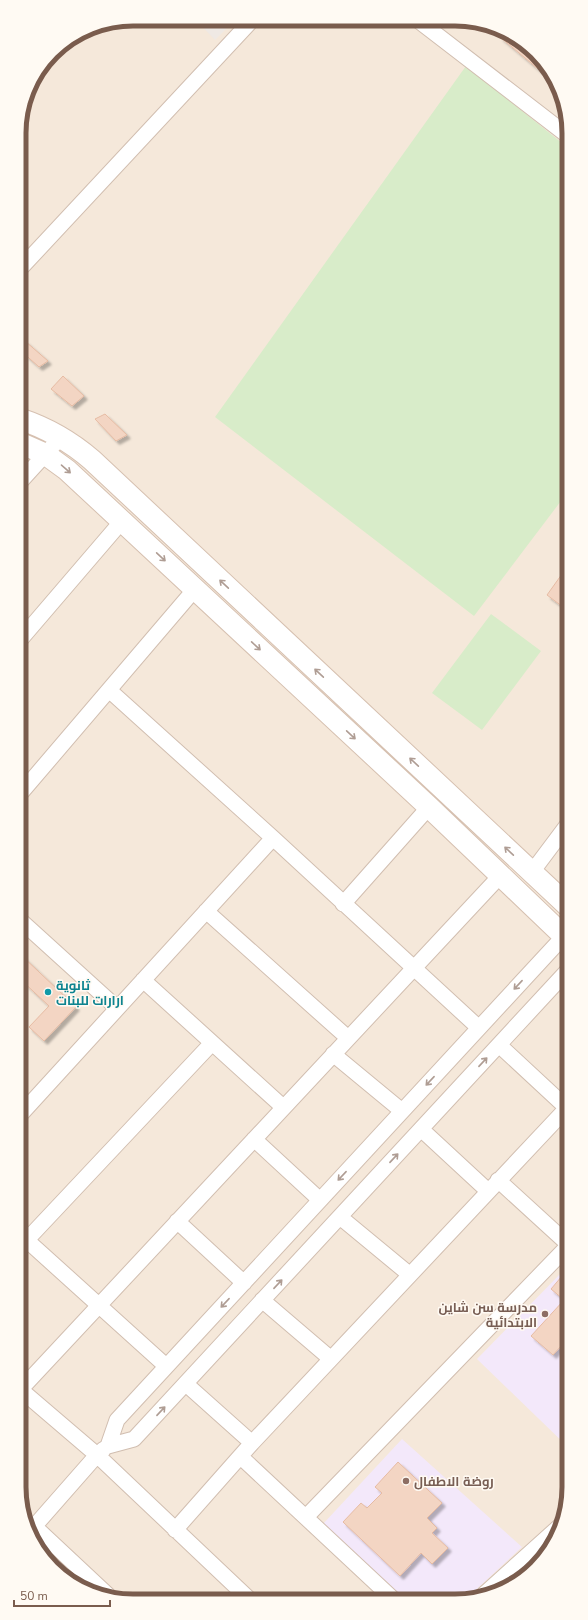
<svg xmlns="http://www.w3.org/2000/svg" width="588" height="1620" font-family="'Nunito Sans',Cairo,sans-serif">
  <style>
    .residential { fill: #f5e8da }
    .industrial { fill: #efe9e4 }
    .education { fill: #f3e8fa }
    .green { fill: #d8ecc9 }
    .building { fill: #f3d5c3; stroke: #e6bba3; filter: url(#shadow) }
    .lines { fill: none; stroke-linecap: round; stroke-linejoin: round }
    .street-casing { stroke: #d1beb0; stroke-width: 17 }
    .secondary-casing { stroke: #d6c0b0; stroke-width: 23 }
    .street { stroke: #fff; stroke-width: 15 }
    .secondary { stroke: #fff; stroke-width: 21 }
    .oneway { stroke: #af9d94 }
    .culture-dot { fill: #0f9aa8; stroke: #fffaf3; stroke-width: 1.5 }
    .education-dot { fill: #8d6e63; stroke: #fffaf3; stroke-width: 1.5 }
    .labels { text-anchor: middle; stroke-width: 3; stroke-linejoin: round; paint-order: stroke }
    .culture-label { font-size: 13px; font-weight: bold; fill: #0d838f; stroke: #fffaf3; text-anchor: start }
    .education-label { font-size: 13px; font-weight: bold; fill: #785e54; stroke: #fffaf3; text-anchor: end }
    .rim { fill: none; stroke: #7a5c4d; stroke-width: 5 }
  </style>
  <defs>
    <filter id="shadow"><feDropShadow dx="3.5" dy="3.5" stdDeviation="1" flood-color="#0004"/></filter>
  </defs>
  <rect width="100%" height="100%" fill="#fdf6ec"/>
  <path class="residential" d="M133,19l344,2 58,31 32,59 2,1383 -9,36 -19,32 -29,24 -35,13h-366l-58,-31 -32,-59 -2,-1383 12,-43 27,-36 32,-19z"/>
  <path class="industrial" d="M195,19l40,1 -20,20z"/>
  <path class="education" d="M567,1267l1,2 1,179 -92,-89z
    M402,1439l120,108 -56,52h-61l-82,-75z"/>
  <path class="green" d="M466,66l101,81v346l-93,123 -259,-199z
    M491,614l50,37 -59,79 -50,-37z"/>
  <path class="building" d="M502,34l33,18 15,27 -50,-42z
    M25,341l23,20 -9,6 -19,-17v-5z
    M63,376l21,20 -12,10 -21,-17z
    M105,414l22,21 -11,6 -21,-22z
    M567,567v43l-20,-15z
    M20,954l56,53 -32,34 -15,-14 20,-21 -29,-27z
    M568,1269l1,68 -16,18 -22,-19 33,-36 -13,-11z
    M398,1462l44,41 -15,15 10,10 -5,5 16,15 -16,16 -11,-11 -21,23 -57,-54 18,-19 6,5 15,-15 -7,-6z"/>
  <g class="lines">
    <defs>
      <path id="street" d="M419,21l148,114
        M19,270l233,-250
        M20,482l41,-45
        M20,640l102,-119
        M109,690l164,148 206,190
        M20,794l175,-205
        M532,872l36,-48
        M343,904l86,-97
        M206,911l142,127
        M20,920l97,88
        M564,936l-447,484 -9,26 26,-7 434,-469
        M143,980l140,127
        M499,1045l69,64
        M333,1054l69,57
        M21,1114l252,-276
        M421,1129l67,62
        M254,1139l66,61
        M498,1180l70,64
        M340,1217l69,57
        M177,1221l67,62
        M21,1235l145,131
        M21,1246l191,-203
        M262,1300l69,59
        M186,1384l66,59
        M21,1389l479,-513
        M21,1390l76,65 152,144
        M241,1457l152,142
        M306,1517l262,-271
        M34,1526l78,73
        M32,1529l65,-74 7,-6
        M175,1530l77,-87 315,-335
        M481,1597l81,-73"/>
      <path id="secondary" d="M20,419c27,9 50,22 72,41l476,446
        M20,443l25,11 22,16 362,337 139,133"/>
    </defs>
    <use href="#street" class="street-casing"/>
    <use href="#secondary" class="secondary-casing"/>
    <use href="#street" class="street"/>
    <use href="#secondary" class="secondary"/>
  </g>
  <defs><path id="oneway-shaft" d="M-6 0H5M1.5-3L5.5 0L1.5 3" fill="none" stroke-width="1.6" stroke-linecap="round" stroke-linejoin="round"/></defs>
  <g class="oneway">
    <use href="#oneway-shaft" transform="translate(66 469) rotate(41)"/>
    <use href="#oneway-shaft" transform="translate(161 557) rotate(43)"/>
    <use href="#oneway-shaft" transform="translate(224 584) rotate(-137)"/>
    <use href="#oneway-shaft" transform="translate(256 646) rotate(43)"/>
    <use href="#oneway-shaft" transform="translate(319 673) rotate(-137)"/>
    <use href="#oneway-shaft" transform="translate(351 735) rotate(43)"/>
    <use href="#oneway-shaft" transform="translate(414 762) rotate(-137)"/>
    <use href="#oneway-shaft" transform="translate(509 851) rotate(-137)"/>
    <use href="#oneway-shaft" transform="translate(518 985) rotate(133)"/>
    <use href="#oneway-shaft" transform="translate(483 1062) rotate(-47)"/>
    <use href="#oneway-shaft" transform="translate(430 1081) rotate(133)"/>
    <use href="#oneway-shaft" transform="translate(394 1158) rotate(-47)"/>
    <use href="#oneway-shaft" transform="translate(342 1176) rotate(133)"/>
    <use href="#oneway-shaft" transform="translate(278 1284) rotate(-47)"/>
    <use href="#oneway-shaft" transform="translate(225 1303) rotate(133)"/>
    <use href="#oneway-shaft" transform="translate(161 1411) rotate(-47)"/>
  </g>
  <circle class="culture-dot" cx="48" cy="992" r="4"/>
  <g class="education-dot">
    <circle cx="545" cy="1314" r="4"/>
    <circle cx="406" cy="1481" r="4"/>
  </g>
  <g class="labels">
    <g class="culture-label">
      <text x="56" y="990">ثانوية<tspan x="56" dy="15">ارارات للبنات</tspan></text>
    </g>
    <g class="education-label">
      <text x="537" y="1312">مدرسة سن شاين<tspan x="537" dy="15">الابتدائية</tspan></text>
      <text x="414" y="1486" text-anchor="start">روضة الاطفال</text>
    </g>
  </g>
  <path d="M0 0H588V1620H0ZM133 26H455A107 107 0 0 1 562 133V1487A107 107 0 0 1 455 1594H133A107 107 0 0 1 26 1487V133A107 107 0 0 1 133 26Z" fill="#fffaf3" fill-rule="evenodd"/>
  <path class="rim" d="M133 26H455A107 107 0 0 1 562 133V1487A107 107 0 0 1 455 1594H133A107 107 0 0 1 26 1487V133A107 107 0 0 1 133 26Z"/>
  <path d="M14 1600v6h96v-6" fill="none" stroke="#7a5c4d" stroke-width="2"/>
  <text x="20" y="1600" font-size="12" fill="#7a5c4d" stroke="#fffaf3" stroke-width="3" paint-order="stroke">50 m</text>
</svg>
